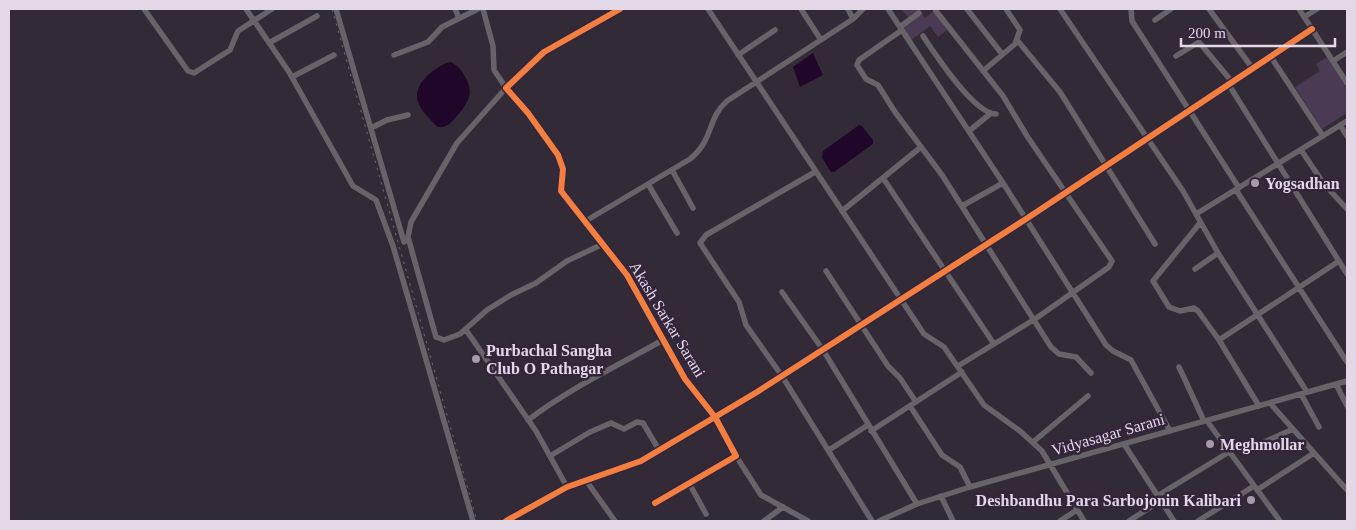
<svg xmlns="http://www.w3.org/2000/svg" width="1356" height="530" font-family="Georgia,serif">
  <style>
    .green { fill: #4b3a54 }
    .water { fill: #20072a }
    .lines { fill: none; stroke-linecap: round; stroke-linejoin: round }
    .minor { stroke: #686369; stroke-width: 5.5 }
    .rail { stroke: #6e686f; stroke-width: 1; stroke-dasharray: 2.5 5; stroke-linecap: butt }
    .cycleway-casing { stroke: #35253c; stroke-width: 9 }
    .cycleway { stroke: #f27e40; stroke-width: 6 }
    .poi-dot { fill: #a59ba9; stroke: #35253c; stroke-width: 2 }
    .labels { text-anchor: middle; stroke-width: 5; stroke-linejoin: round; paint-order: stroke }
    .poi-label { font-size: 16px; font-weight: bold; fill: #e2d8e7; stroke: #35253c; text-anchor: start }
    .street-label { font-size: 16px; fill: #e2d8e7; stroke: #35253c }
  </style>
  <rect width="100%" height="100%" fill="#332a37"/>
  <path class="green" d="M901,9h19l-1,1 6,8 9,-7 13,19 -9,7 -8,-11 -19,14 -11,-17 8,-6z
    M1327,57l20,31v25l-25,16 -27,-42 25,-16 -4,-7z"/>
  <path class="water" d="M813,53l10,22 -23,12 -7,-20z
    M450,62c6,2 11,7 14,13 11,17 5,27 -7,41 -6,7 -10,12 -19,11 -18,-17 -32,-32 -9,-53 7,-5 13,-10 21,-12z
    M859,125l3,1 11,14v4l-39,28h-3l-9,-14 1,-7z"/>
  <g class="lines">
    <path class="minor" d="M144,9l44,62 6,2 36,-23 8,-19 34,-22
      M246,9l43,63 64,114 23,14 17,46 80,275
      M336,9l68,233
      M455,9l4,9
      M483,9l10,37 1,24 12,18 -49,55 -46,79 -3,15 28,100 8,3 16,-6 27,-24 24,-15 25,-12 31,-22 36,-17
      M620,9l-76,43 -38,36 22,25 30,42 5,14 -2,22 66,84 58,104 30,38 21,39 -81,47
      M708,9l216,325 20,13 40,58 36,26 22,20 42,70
      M801,9l20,31
      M848,9l5,10
      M888,9l115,174 103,162 7,6 18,9 39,71
      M967,9l35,45
      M1060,9l123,182 35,62 89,139
      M1131,9l1,12 107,167
      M1209,9l44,60
      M1299,9l48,74
      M936,11l67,85 24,40 85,125 -3,6 -74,52 -77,47
      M1304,17l13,-8
      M1155,20l16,-11
      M900,27l19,-14
      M902,30l-43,30 -2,5 9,14 12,6 17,27 47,63 109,172 8,7 17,3 15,16
      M923,36c12,18 51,78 73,78
      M1017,40l43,52 95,152
      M269,43l48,-27
      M394,55l34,-13 14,-15 36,-18
      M738,55l37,-25
      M1176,56l23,-14 34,41
      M1271,57l52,79
      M1333,61l14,-9
      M983,71l32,-27 5,-14 -14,-21
      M292,77l42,-22
      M1229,85l118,189
      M1340,125l7,11
      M371,128l16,-8 21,-5
      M969,131l21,-17
      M1301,150l23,34 23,25
      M672,170l21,38
      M815,172l-109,63 -6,8 39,59 7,23 36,51 90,145
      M883,178l111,166
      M648,184l29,49
      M1236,190l111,172
      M962,206l41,-23
      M842,211l79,-64
      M1196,214l151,-93
      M584,222l106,-63c24,-19 17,-41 37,-58l126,-82 10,-10
      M1200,223l-47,58 16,26 11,4 14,-3 4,3 21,29 40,66
      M1195,269l23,-16
      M826,271l62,95 12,12 16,24
      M782,292l41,58 94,154
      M466,330l70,101 31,56
      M1219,340l120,-79
      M1179,367l25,54
      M1336,384l11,22
      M1301,394l18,33
      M1270,403l77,87
      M910,406l32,49 18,12 10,20
      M528,420c42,-32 89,-54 135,-80
      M1207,421l73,100
      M871,431l91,-59
      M1033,442l55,-46
      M1124,444l50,77
      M1256,446l37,-17
      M829,450l39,-25
      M550,456l40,-24 21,-9 13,6 13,-7 6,1 16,27
      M736,456l25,39 47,26
      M585,479l30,42
      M689,483l17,31
      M1257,490l57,-37
      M941,496l12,25
      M1157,496l72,-44
      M506,521l61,-34 74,-26 116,-69 269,-173 286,-190
      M764,521l19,-14
      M879,521l38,-17 53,-17 377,-106
      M1060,521l17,-11
      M1129,521l31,-20
      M1198,521l56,-35"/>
    <path class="rail" d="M332,9l145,512"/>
    <defs>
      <path id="cycleway" d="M620,9l-76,43 -38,36 22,25 30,42 5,14 -2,22 66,84 58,104 30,38 21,39 -81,47
        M506,521l61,-34 74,-26 116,-69 269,-173 286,-190"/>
    </defs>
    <use href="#cycleway" class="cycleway-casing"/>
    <use href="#cycleway" class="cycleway"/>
  </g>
  <g class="poi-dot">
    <circle cx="1255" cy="183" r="5"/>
    <circle cx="476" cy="359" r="5"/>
    <circle cx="1210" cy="444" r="5"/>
    <circle cx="1251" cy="500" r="5"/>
  </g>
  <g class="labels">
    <g class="poi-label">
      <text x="1265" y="189">Yogsadhan</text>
      <text x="486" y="356">Purbachal Sangha<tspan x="486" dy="18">Club O Pathagar</tspan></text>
      <text x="1220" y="450">Meghmollar</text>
      <text x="1241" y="506" text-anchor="end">Deshbandhu Para Sarbojonin Kalibari</text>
    </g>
    <g class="street-label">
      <text transform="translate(668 319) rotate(59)" y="6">Akash Sarkar Sarani</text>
      <text transform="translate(1108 434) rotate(-16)" y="6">Vidyasagar Sarani</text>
    </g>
  </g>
  <rect width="1356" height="530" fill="none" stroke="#e2d8e7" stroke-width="20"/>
  <path d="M1181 38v8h154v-8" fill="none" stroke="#e2d8e7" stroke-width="2.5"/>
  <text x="1188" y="38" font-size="15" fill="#e2d8e7" stroke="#35253c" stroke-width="4" paint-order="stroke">200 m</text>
</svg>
